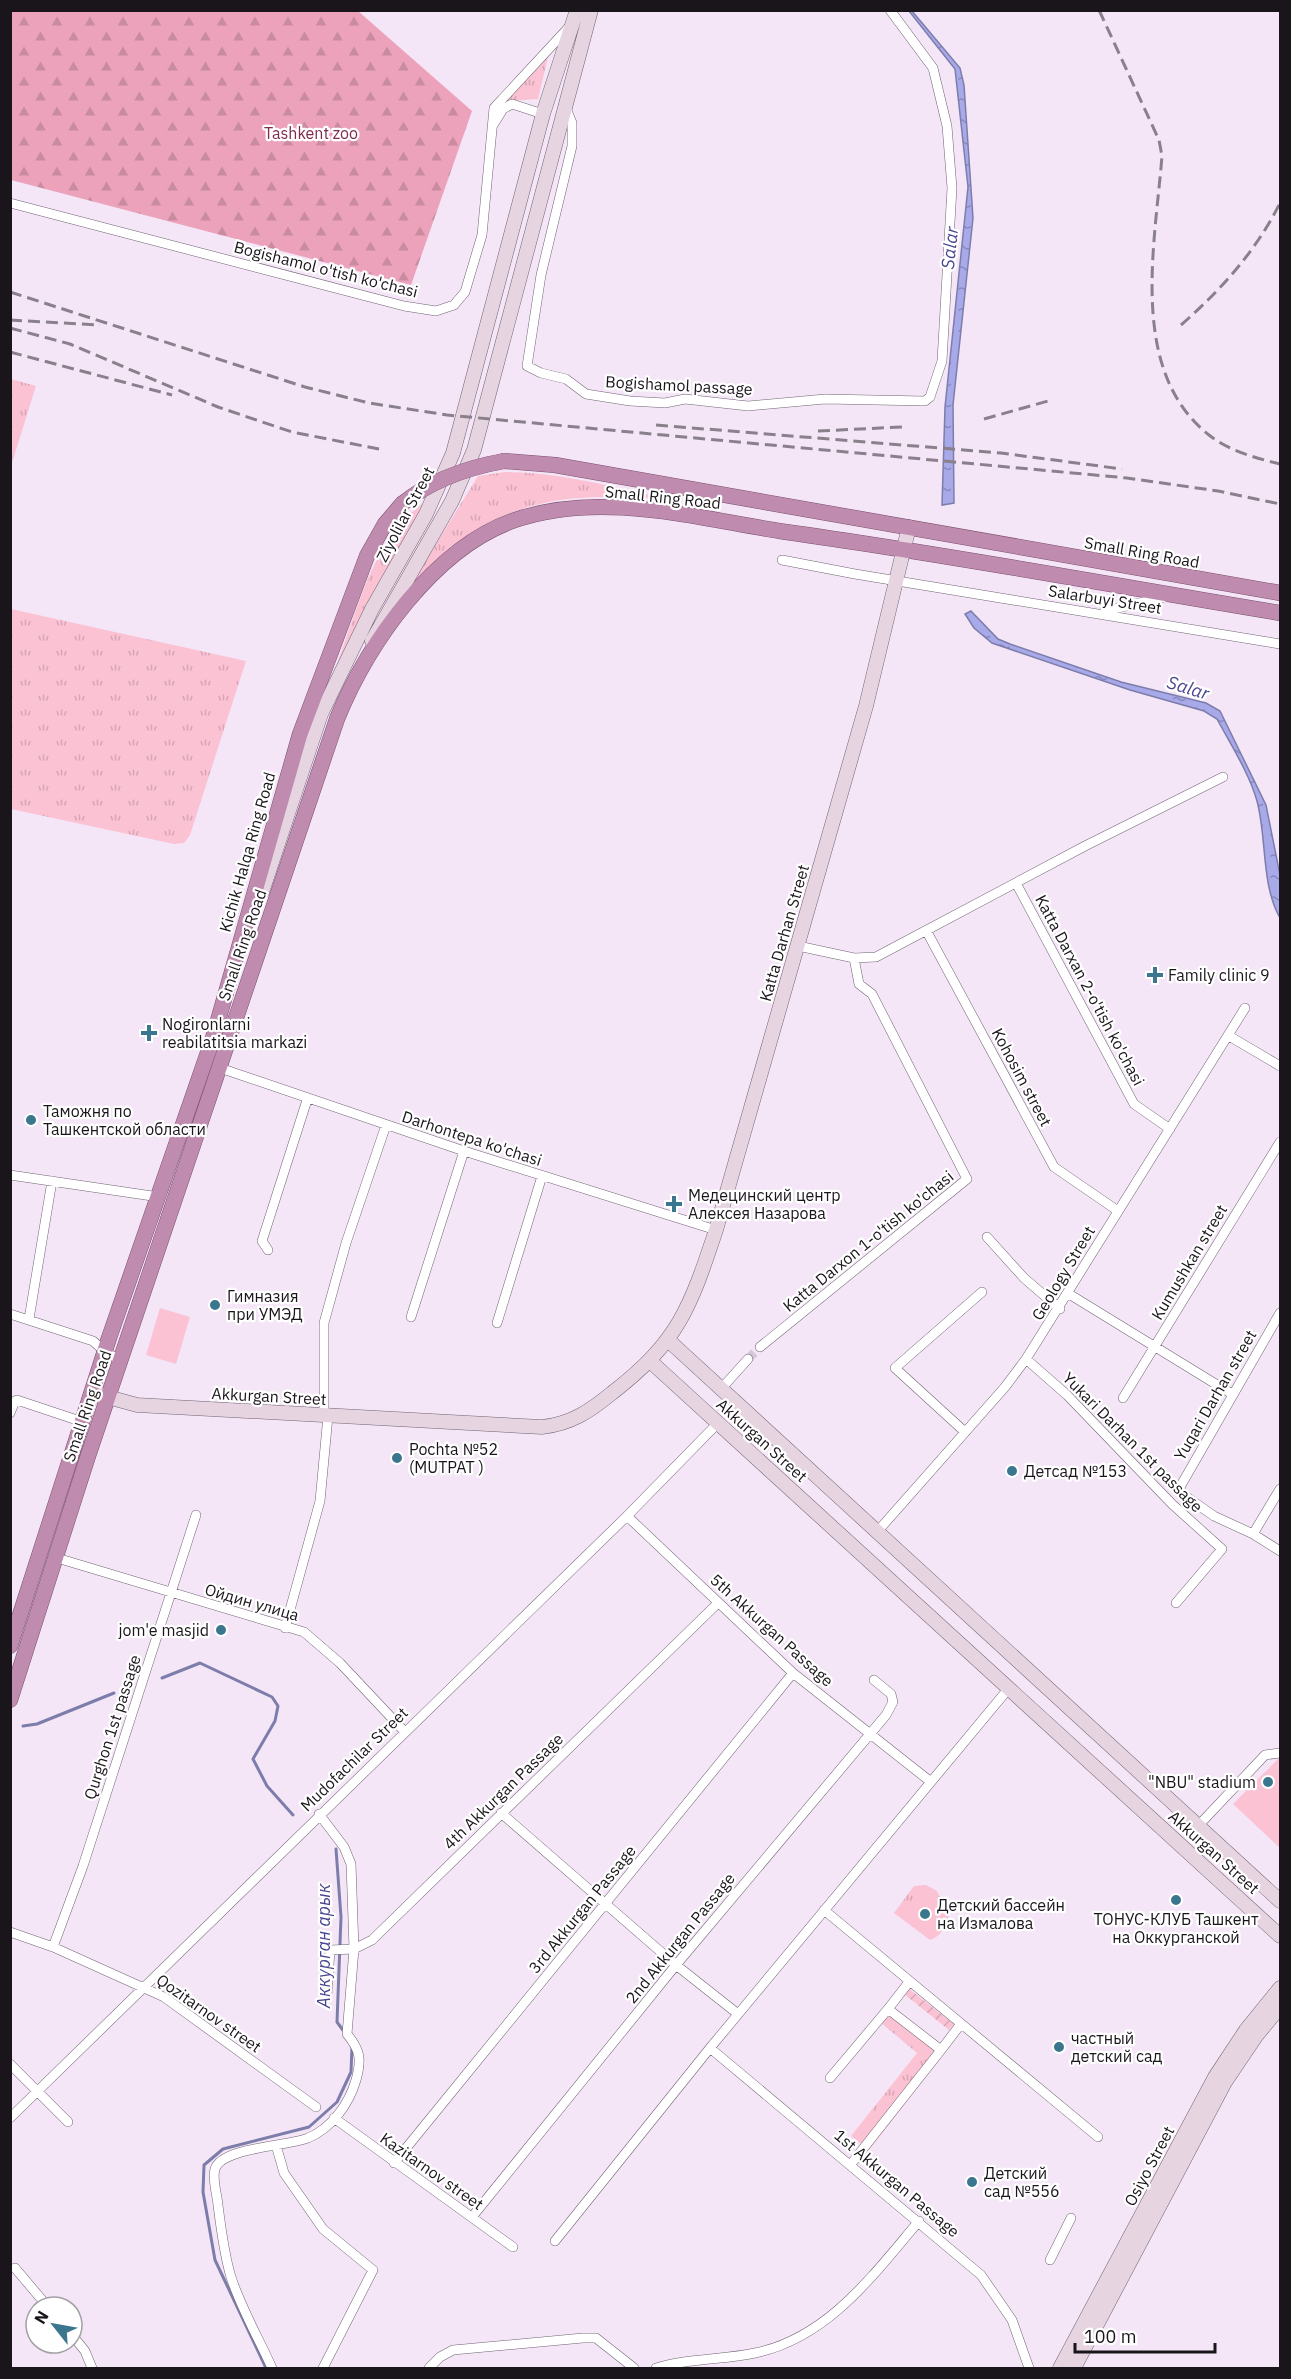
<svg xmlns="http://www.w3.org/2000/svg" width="1291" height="2379" font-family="'IBM Plex Sans',sans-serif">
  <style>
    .grass { fill: url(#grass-tufts) }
    .forest { fill: url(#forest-firs) }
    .garden { fill: url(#garden-furrows) }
    .pitch { fill: #fbc2d4 }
    .water { fill: url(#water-ripples); stroke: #7d7dab; stroke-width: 1.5 }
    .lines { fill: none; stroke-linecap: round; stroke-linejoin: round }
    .stream { stroke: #7d7dab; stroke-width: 3 }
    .minor-tunnel { stroke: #d3c7d6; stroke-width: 9; stroke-dasharray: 9 4.5; stroke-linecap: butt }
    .minor-casing { stroke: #706473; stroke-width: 10 }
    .secondary-casing { stroke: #706473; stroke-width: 15 }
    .trunk-casing { stroke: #7b506e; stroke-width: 16 }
    .minor { stroke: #fff; stroke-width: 9 }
    .secondary { stroke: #e7d4e1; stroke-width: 14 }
    .trunk { stroke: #bf8caf; stroke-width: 15 }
    .rail { stroke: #89808b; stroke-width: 3; stroke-dasharray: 12 6; stroke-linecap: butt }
    .trunk-bridge-casing { stroke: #7b506e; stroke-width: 16; stroke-linecap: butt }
    .trunk-bridge { stroke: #bf8caf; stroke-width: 15 }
    .poi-dot { fill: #3a768d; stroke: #fff; stroke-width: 2 }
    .labels { text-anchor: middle; stroke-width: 4.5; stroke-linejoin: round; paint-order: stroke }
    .park-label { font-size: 16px; fill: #7f2b4e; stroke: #fff }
    .street-label { font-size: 16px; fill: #1a151b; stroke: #fff }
    .poi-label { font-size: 16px; fill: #1a151b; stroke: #fff; text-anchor: start }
    .water-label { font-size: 18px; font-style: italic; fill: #4a4691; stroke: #fff }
  </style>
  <defs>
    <pattern id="grass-tufts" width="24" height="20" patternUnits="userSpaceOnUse" patternTransform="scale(1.5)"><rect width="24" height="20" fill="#fbc2d4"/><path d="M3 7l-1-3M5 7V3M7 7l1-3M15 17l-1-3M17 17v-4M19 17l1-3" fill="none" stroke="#d7a6b5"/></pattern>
    <pattern id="forest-firs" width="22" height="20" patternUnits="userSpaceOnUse" patternTransform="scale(1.5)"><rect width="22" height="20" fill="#eba2ba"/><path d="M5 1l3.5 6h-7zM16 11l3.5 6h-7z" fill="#c98b9f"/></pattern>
    <pattern id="garden-furrows" width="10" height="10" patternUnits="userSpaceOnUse" patternTransform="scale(1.5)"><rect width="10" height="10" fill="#fbc2d4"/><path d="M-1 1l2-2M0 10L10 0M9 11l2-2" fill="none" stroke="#d7a6b5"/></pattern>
    <pattern id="water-ripples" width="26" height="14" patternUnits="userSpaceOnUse" patternTransform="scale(1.5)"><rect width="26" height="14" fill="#a7a9e9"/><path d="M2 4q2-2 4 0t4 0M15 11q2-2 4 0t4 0" fill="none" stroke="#8788bc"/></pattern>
  </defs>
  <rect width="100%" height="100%" fill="#f4e6f7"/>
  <path class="grass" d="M549,53l-11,46 -29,2 -11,7z
    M11,379l25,7 -25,80 -1,-87z
    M505,472c48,0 95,12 142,22l3,4c-73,-4 -133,0 -193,45 -12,9 -38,41 -47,43l68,-110z
    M424,503l-47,83 -40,77c21,-53 37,-128 87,-160z
    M11,609l235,52 -56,174 -6,8 -10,1 -163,-35z
    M926,1885l11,6 12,24c-3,11 -7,21 -19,25l-36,-27 20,-27z
    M888,2011l55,44 -74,95 -18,-14 66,-83 -37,-31z"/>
  <path class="forest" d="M10,11h348l114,100 -61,174 -400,-105z"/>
  <path class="garden" d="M908,1988l46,36 -5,6 -45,-36z"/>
  <path class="pitch" d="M160,1308l30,9 -14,47 -30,-9z
    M1278,1759h2v89l-47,-44z"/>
  <path class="water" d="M909,11h3l48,57 4,17 9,133 -20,187 1,98 -12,2 3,-98 23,-220 -13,-118z
    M971,611l27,28 12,5 111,38 85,21 14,8 46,94 14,70v43c-19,-33 -13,-80 -23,-117 -8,-28 -26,-56 -40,-82l-13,-8 -74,-21 -138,-47 -18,-15 -9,-14z"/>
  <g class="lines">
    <path class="stream" d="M162,1678l38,-15 72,34 6,9 -3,15 -22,38 14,27 26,29
      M23,1726l14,-2 77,-31
      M336,1849l5,68 -4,105 8,11
      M266,2368l-51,-108 -12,-68 1,-27 19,-16 86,-22 28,-25 14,-30 1,-25"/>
    <path class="minor-tunnel" d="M748,1359l12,-12"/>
    <defs>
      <path id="minor" d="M565,106l7,17v23l-31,129 -14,91 14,7 25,6 20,15 44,7 35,2 20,-4 63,7 77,-7 100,2 5,-4 12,-36 10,-173 -5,-62 -14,-58 -43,-58
        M493,125l10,-16 9,-5 31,10
        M10,203l394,103 32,5 18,-6 11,-13 17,-57 12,-127 76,-82
        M782,560l73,14 425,70
        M1105,611l60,-14
        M1016,883l118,221 36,25
        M927,932l127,235 64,44
        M798,946l56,12 22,-1 209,-111 138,-69
        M1229,1036l51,30
        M220,1068l244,83 252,79
        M10,1175l149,22
        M987,1237l37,41 36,31
        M268,1250l-6,-9 45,-141
        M1069,1294l163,100
        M1280,1313l-100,174 1,6 33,23 39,18 27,17
        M10,1314l83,27 12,11 17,9
        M411,1317l53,-166
        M29,1319l23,-138
        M497,1323l45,-147
        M760,1347l207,-168 -95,-185 -13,-10 -5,-26
        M1026,1359l41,36 105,109 50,45 -46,54
        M721,1389l27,-30
        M1123,1398l157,-256
        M10,1413l5,-12 2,-1 66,22
        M324,1415v-92l22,-80 40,-118
        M965,1432l-70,-64 87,-76
        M627,1516l166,157 138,109
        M877,1532l128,-145 21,-28 219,-351
        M1253,1534l27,-45
        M57,1558l247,74 36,31 64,68
        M285,1628l35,-127 8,-85
        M501,1813l175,152 62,49
        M1198,1826l67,-71 15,-2
        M824,1910l274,227
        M10,1932l43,15 111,50 152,110
        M53,1947l30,-81 113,-351
        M909,1982l-21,27 53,41 19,-25
        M327,1995l3,-45 24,-1 18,-9 346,-337
        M710,2048l271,227 31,45 17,48
        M10,2064l58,58
        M830,2078l58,-69
        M10,2118l617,-602 92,-94
        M334,2118l179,129
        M276,2145l8,28 39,56 50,41 -50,98
        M394,2163l399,-490
        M851,2164l90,-114
        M472,2217l204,-252 210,-250 7,-13 -2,-8 -17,-14
        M555,2241l155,-193 299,-360
        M1050,2260l21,-42
        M15,2268l33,39
        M72,2335l13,16 7,17
        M272,2368c-13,-29 -31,-60 -41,-91 -7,-23 -10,-48 -13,-72 -1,-11 -6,-26 -3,-36 7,-22 75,-23 93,-31 24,-10 41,-34 48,-58 6,-21 4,-30 -9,-46l7,-85 -3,-85 -7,-17 -25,-33
        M429,2368l11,-11 13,-7 130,-12h13l38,30
        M656,2368c31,-10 67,-8 99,-15 73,-15 118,-78 164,-132"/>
      <path id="secondary" d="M372,641l80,-140 22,-51 117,-440
        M262,892l59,-178 51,-105 54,-95 27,-61 90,-339 34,-104
        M668,1340l612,561
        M650,1361l630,575
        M97,1394l40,11 405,22c29,-3 48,-16 70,-34 67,-52 78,-85 104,-163l150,-524 43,-179
        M1060,2368l155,-291 31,-47 34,-42
        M1074,2368l151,-286 31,-46 24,-29"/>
      <path id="trunk" d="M504,461l51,4 725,128
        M10,1646l99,-308 104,-300 87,-304 67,-178 18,-32 17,-20
        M10,1700l78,-244 249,-737c31,-76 97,-171 178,-199 87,-30 184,-1 271,12 166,23 330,54 494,81"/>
    </defs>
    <use href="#minor" class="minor-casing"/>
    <use href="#secondary" class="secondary-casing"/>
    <use href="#trunk" class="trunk-casing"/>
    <use href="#minor" class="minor"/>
    <use href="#secondary" class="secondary"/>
    <use href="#trunk" class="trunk"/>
    <path class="rail" d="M1099,10l60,130 3,16c-7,89 -34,215 47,279 20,16 47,23 71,29
      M10,292l295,95 64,16 78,12 680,63 91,13 62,13
      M10,320l90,5
      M1181,325c40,-35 75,-74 99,-122
      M10,328l60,16 148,63 74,25 87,17
      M10,352l162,43
      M984,419l64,-18
      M656,425l345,28 121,16
      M818,431l84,-4"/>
    <defs>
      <path id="trunk-bridge" d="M402,504c29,-24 64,-36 102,-43"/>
    </defs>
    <use href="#trunk-bridge" class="trunk-bridge-casing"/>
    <use href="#trunk-bridge" class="trunk-bridge"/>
  </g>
  <g class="poi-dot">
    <path d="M1152 966h6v6h6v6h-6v6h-6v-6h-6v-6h6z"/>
    <path d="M146 1024h6v6h6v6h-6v6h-6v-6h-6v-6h6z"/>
    <circle cx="31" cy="1120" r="6"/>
    <path d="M671 1195h6v6h6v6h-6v6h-6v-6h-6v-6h6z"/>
    <circle cx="215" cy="1305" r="6"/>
    <circle cx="397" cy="1458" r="6"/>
    <circle cx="1012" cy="1471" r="6"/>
    <circle cx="221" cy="1630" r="6"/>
    <circle cx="1268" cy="1782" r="6"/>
    <circle cx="1176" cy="1900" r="6"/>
    <circle cx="925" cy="1914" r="6"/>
    <circle cx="1059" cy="2047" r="6"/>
    <circle cx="972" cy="2182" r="6"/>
  </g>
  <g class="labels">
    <g class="park-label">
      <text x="311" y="139">Tashkent zoo</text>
    </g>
    <g class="street-label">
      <text transform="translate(326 269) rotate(14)" y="6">Bogishamol o'tish ko'chasi</text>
      <text transform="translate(679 385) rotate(3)" y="6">Bogishamol passage</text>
      <text transform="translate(663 497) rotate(6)" y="6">Small Ring Road</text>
      <text transform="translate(405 514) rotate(-62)" y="6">Ziyolilar Street</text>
      <text transform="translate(1142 552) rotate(10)" y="6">Small Ring Road</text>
      <text transform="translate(1105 599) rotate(9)" y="6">Salarbuyi Street</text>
      <text transform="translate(247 852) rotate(-74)" y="6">Kichik Halqa Ring Road</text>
      <text transform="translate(784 933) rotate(-74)" y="6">Katta Darhan Street</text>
      <text transform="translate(242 945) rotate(-71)" y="6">Small Ring Road</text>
      <text transform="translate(1090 990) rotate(62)" y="6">Katta Darxan 2-o'tish ko'chasi</text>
      <text transform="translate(1022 1077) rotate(62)" y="6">Kohosim street</text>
      <text transform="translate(472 1138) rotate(18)" y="6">Darhontepa ko'chasi</text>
      <text transform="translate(868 1241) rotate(-39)" y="6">Katta Darxon 1-o'tish ko'chasi</text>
      <text transform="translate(1189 1262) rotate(-59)" y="6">Kumushkan street</text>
      <text transform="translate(1063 1273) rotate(-59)" y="6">Geology Street</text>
      <text transform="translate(1215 1395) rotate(-60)" y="6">Yuqari Darhan street</text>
      <text transform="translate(269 1396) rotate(3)" y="6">Akkurgan Street</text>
      <text transform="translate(87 1406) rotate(-71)" y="6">Small Ring Road</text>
      <text transform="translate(762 1440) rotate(42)" y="6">Akkurgan Street</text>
      <text transform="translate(1133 1442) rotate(45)" y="6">Yukari Darhan 1st passage</text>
      <text transform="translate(252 1602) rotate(16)" y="6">Ойдин улица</text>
      <text transform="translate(772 1630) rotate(42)" y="6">5th Akkurgan Passage</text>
      <text transform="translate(112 1727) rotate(-72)" y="6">Qurghon 1st passage</text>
      <text transform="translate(354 1759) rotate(-44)" y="6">Mudofachilar Street</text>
      <text transform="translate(503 1791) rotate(-44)" y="6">4th Akkurgan Passage</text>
      <text transform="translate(1214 1852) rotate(42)" y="6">Akkurgan Street</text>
      <text transform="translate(582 1909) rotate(-51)" y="6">3rd Akkurgan Passage</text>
      <text transform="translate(680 1938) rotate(-51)" y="6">2nd Akkurgan Passage</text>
      <text transform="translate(209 2013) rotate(35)" y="6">Qozitarnov street</text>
      <text transform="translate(1149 2166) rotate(-62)" y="6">Osiyo Street</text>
      <text transform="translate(432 2171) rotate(35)" y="6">Kazitarnov street</text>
      <text transform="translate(897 2183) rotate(40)" y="6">1st Akkurgan Passage</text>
    </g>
    <g class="poi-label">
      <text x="1168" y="981">Family clinic 9</text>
      <text x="162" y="1030">Nogironlarni<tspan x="162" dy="18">reabilatitsia markazi</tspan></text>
      <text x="43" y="1117">Таможня по<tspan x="43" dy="18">Ташкентской области</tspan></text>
      <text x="688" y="1201">Медецинский центр<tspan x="688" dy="18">Алексея Назарова</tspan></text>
      <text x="227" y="1302">Гимназия<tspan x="227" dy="18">при УМЭД</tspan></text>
      <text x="409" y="1455">Pochta №52<tspan x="409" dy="18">(MUTPAT )</tspan></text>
      <text x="1024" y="1477">Детсад №153</text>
      <text x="209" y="1636" text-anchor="end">jom'e masjid</text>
      <text x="1256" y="1788" text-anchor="end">"NBU" stadium</text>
      <text x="937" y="1911">Детский бассейн<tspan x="937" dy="18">на Измалова</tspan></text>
      <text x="1176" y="1925" text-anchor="middle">ТОНУС-КЛУБ Ташкент<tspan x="1176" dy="18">на Оккурганской</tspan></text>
      <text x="1071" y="2044">частный<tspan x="1071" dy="18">детский сад</tspan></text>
      <text x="984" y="2179">Детский<tspan x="984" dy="18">сад №556</tspan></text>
    </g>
    <g class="water-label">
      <text transform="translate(950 248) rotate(-84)" y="6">Salar</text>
      <text transform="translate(1188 688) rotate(17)" y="6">Salar</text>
      <text transform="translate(324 1946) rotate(-90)" y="6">Аккурган арык</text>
    </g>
  </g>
  <rect width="1291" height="2379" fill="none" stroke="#1a151b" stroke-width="24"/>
  <g transform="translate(54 2325) rotate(301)"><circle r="28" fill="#ffffff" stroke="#a3a1a4" stroke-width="1.5"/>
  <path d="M0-4.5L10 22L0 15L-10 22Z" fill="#3a768d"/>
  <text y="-9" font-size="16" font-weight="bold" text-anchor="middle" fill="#1a151b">N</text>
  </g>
  <path d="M1075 2343v9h140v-9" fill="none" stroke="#1a151b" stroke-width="3"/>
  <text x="1084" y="2343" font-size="18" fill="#1a151b" stroke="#ffffff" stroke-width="4.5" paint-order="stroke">100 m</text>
</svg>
